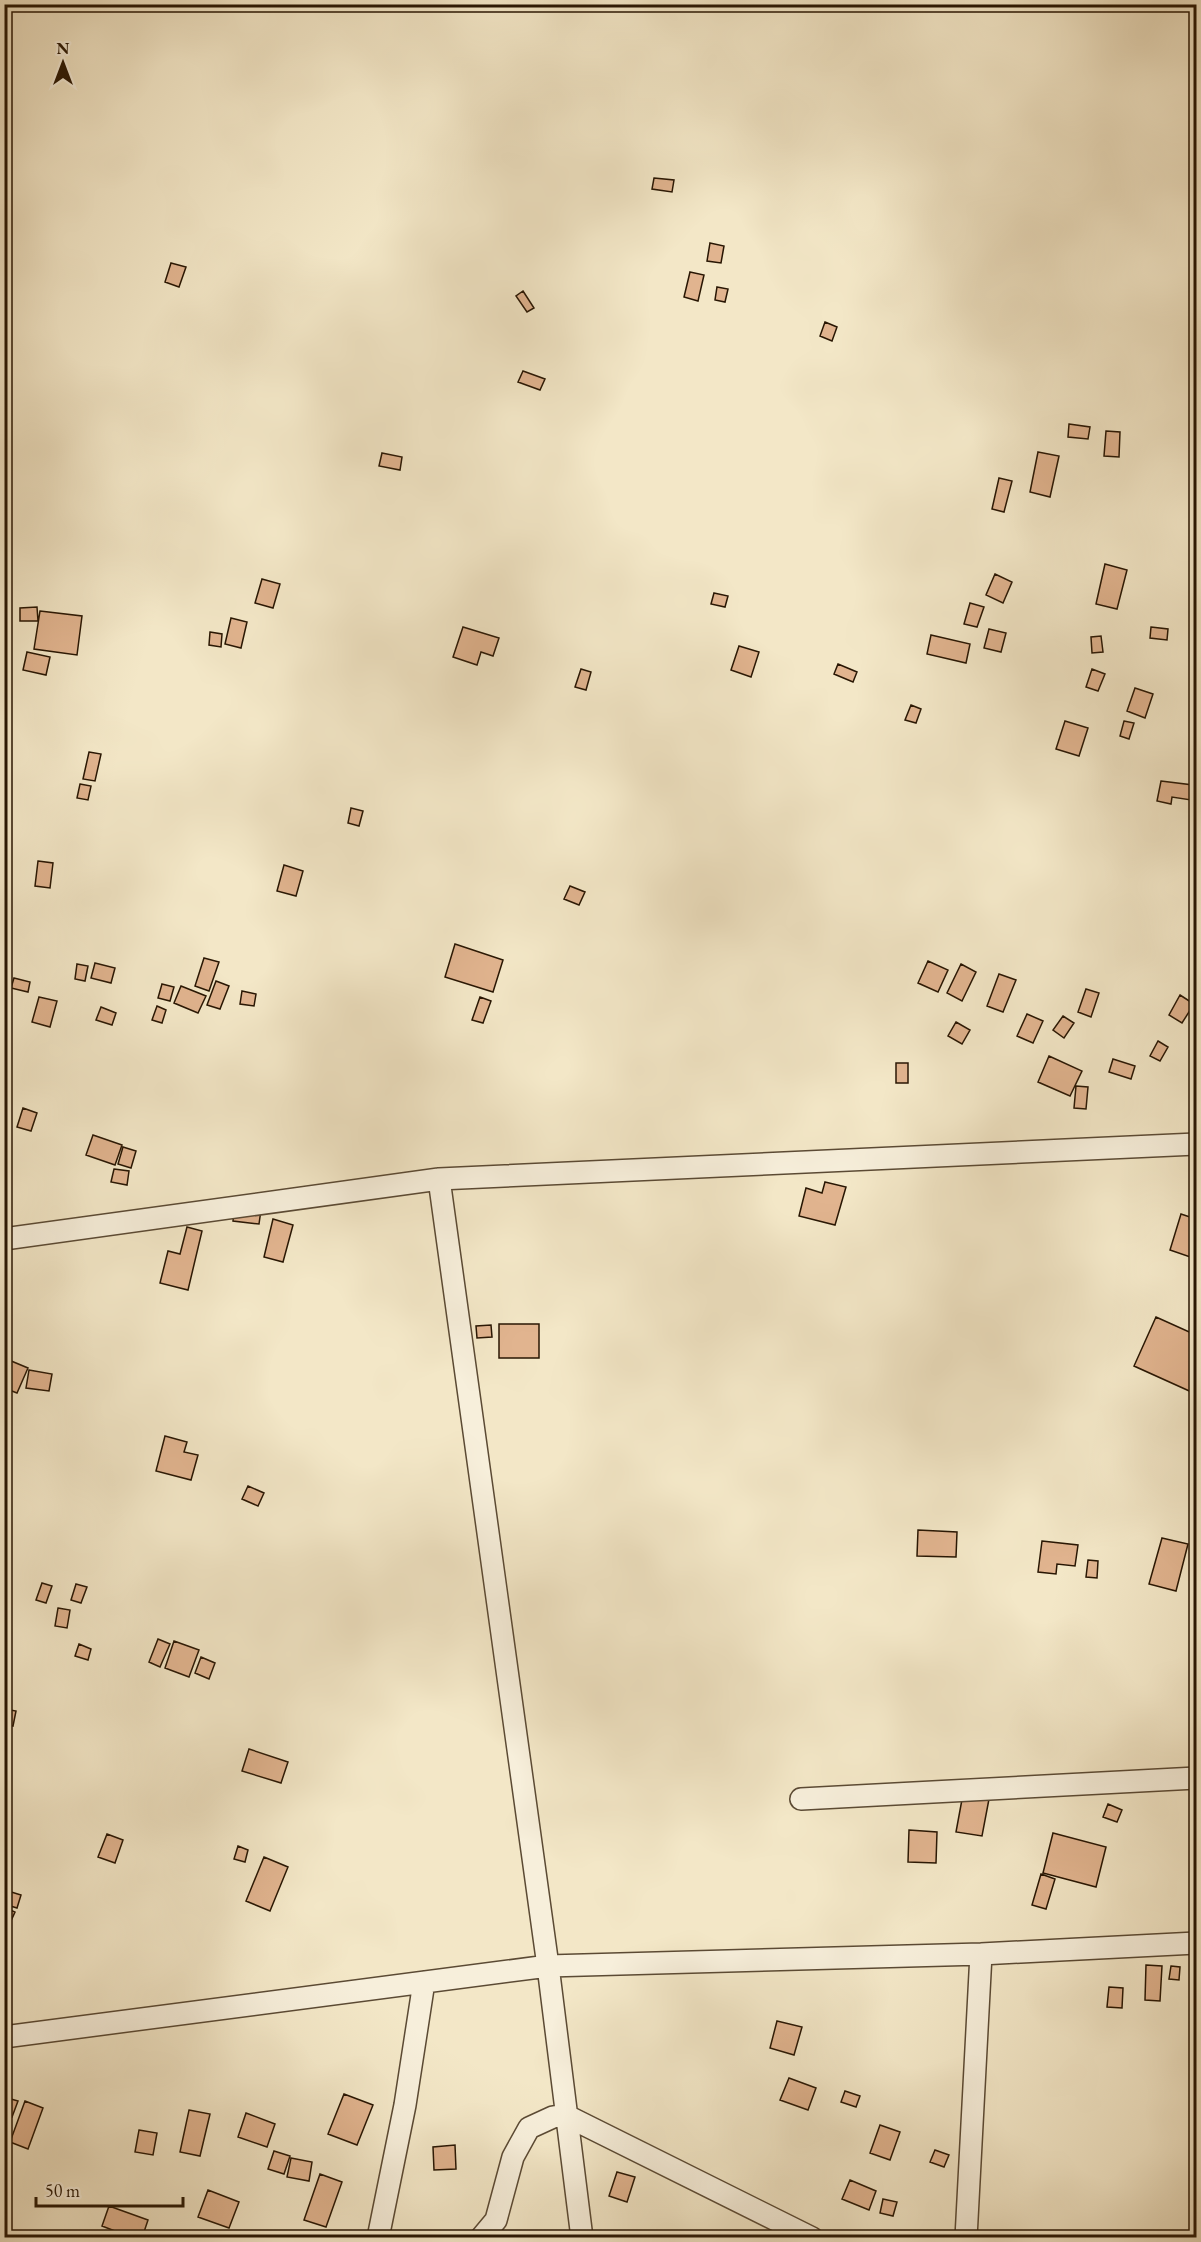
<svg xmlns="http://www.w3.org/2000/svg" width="1201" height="2242" font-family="'EB Garamond',serif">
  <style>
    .building { fill: #e1b48f; stroke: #281603; stroke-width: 1.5 }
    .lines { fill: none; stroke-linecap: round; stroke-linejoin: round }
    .street-casing { stroke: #5b4a34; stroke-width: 24 }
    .street { stroke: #f7efdb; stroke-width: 21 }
  </style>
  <rect width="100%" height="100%" fill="#f3e7c7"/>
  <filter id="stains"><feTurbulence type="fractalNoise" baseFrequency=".00333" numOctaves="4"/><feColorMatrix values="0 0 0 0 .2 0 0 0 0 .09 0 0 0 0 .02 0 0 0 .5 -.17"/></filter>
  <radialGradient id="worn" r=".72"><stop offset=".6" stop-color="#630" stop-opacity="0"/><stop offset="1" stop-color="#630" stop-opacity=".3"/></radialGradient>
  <path class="building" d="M654,178l20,2 -2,12 -20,-3z
    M710,243l14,3 -3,17 -14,-2z
    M171,263l15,4 -7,20 -14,-5z
    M690,272l14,3 -6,26 -14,-4z
    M717,287l11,2 -3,13 -10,-2z
    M523,291l11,17 -7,4 -11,-16z
    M825,322l12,5 -5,14 -12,-5z
    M523,371l22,8 -5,11 -22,-8z
    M1069,424l21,3 -2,12 -20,-2z
    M1106,431l14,1 -1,25 -15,-1z
    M1038,452l21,4 -9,41 -20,-5z
    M382,453l20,4 -2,13 -21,-4z
    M999,478l13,3 -8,31 -12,-3z
    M1105,564l22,6 -10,39 -21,-5z
    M995,574l17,8 -9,21 -17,-8z
    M262,579l18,5 -7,24 -18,-5z
    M714,593l14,3 -3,11 -14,-3z
    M970,603l14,4 -7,20 -13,-3z
    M37,607l1,14h-18v-13z
    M40,611l42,5 -5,39 -43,-6z
    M231,618l16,4 -6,26 -16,-4z
    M463,627l36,11 -6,18 -12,-4 -4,13 -24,-8z
    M1151,627l17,2 -1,11 -17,-2z
    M989,629l17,4 -5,19 -17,-4z
    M210,632l12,2 -1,13 -12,-2z
    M931,635l39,9 -4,19 -39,-9z
    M1101,636l2,16 -11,1 -1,-16z
    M739,646l20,6 -8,25 -20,-7z
    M27,652l23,5 -4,18 -23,-5z
    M838,664l19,8 -4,10 -19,-8z
    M581,669l10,3 -5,18 -11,-3z
    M1092,669l13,5 -7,17 -12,-4z
    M1135,688l18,6 -8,24 -18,-7z
    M911,705l10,4 -5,14 -11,-3z
    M1065,721l23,7 -9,28 -23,-7z
    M1124,721l10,2 -5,16 -9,-3z
    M89,752l12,2 -6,27 -12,-2z
    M1161,781l32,4 -2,15 -19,-3 -1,7 -14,-3z
    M80,784l11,2 -3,14 -11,-2z
    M351,808l12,3 -4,15 -11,-3z
    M38,861l15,2 -3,25 -15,-2z
    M284,865l19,6 -7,25 -19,-5z
    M570,886l15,6 -6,13 -15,-6z
    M455,944l48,16 -10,32 -48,-15z
    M204,958l15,4 -10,29 -14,-5z
    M928,961l20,9 -10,22 -20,-9z
    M95,963l20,5 -4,15 -20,-5z
    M77,964l11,2 -3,15 -10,-2z
    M961,964l15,8 -14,29 -15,-8z
    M999,974l17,6 -13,32 -16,-6z
    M14,978l16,4 -2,10 -17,-4z
    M216,981l13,5 -9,23 -13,-4z
    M162,984l12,3 -4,14 -12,-3z
    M181,986l25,10 -8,17 -24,-10z
    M1086,989l13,4 -8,24 -13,-5z
    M242,991l14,3 -2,12 -14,-2z
    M1180,995l14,9 -12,19 -13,-8z
    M39,997l18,4 -7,26 -18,-5z
    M480,997l11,4 -8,22 -11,-3z
    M157,1006l9,4 -4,13 -10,-3z
    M101,1007l15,6 -4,12 -16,-5z
    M1027,1014l16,7 -10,22 -16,-7z
    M1063,1016l11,7 -10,15 -11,-8z
    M956,1022l14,8 -8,14 -14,-8z
    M1158,1041l10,6 -8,14 -10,-5z
    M1049,1056l33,15 -12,25 -32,-14z
    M1113,1059l22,7 -4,13 -22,-7z
    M896,1063h12v20h-12z
    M1076,1086l12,1 -2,22 -12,-1z
    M23,1108l14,5 -6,18 -14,-4z
    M93,1135l29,10 -7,20 -29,-10z
    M123,1147l13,4 -5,17 -13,-4z
    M114,1169l15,2 -2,14 -16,-3z
    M825,1182l21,5 -11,38 -36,-9 7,-28 16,5z
    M235,1200l27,3 -3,21 -26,-3z
    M1181,1214l15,5v40l-26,-9z
    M273,1219l20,6 -10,37 -19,-5z
    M187,1227l15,4 -14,59 -28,-7 8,-32 12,3z
    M1156,1317l40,18v59l-62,-28z
    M499,1324h40v34h-40z
    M491,1325l1,12 -15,1 -1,-12z
    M4,1358l24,10 -11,25 -13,-5z
    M29,1370l23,4 -3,17 -23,-3z
    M165,1436l22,6 -3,10 14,3 -7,25 -35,-9z
    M248,1486l16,7 -6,13 -16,-7z
    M918,1530l39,2 -1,25 -39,-1z
    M1162,1538l26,6 -12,47 -27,-7z
    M1042,1541l36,4 -3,21 -18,-2 -1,10 -18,-2z
    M1088,1560l10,1 -1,17 -11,-1z
    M42,1583l10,3 -6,17 -10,-3z
    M76,1584l11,3 -6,16 -10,-3z
    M58,1608l12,2 -3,18 -12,-2z
    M158,1639l12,5 -10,23 -11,-5z
    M174,1641l25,9 -10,27 -24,-9z
    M79,1644l12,5 -3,11 -13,-4z
    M201,1657l14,6 -6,16 -14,-6z
    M5,1709l11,2 -3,15 -9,-2z
    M249,1749l39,13 -7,21 -39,-12z
    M963,1794l26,5 -7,37 -26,-4z
    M1108,1804l14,6 -5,12 -14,-5z
    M909,1830l28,2 -1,31 -28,-1z
    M1053,1833l53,14 -10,40 -53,-14z
    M107,1834l16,6 -8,23 -17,-6z
    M238,1846l10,4 -3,12 -11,-3z
    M264,1857l24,10 -18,44 -24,-10z
    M1041,1874l14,5 -9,30 -14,-4z
    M8,1891l13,4 -4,13 -13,-4z
    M4,1907l11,5 -11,24z
    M1146,1965l16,1 -2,35 -15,-1z
    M1171,1966l9,1 -1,13 -10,-1z
    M1109,1987l14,1 -1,20 -15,-1z
    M777,2021l25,6 -8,28 -24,-7z
    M789,2078l27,10 -8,22 -28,-10z
    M845,2091l15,5 -4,11 -15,-5z
    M344,2094l29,11 -16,40 -29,-11z
    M4,2097l14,4 -6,16 -8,-2z
    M25,2101l18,7 -15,41 -18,-7z
    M189,2110l21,4 -10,42 -20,-4z
    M246,2113l29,11 -8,23 -29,-10z
    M880,2125l20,7 -10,28 -20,-7z
    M139,2130l18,3 -4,22 -18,-3z
    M455,2145l1,24 -22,1 -1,-23z
    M935,2150l14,5 -5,12 -14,-5z
    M274,2151l16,5 -6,18 -16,-5z
    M291,2158l21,4 -3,19 -22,-4z
    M617,2172l18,5 -8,25 -18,-6z
    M320,2174l22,8 -16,45 -22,-7z
    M850,2180l26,11 -7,19 -27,-11z
    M208,2190l31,12 -10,26 -31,-11z
    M883,2199l14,3 -4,14 -13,-3z
    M109,2206l39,14 -6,18h-9l-31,-12z"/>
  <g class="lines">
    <defs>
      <path id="street" d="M439,1179l109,787 34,272
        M4,1239l435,-60 757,-35
        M801,1799l395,-21
        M4,2037l544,-71 433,-12 215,-11
        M378,2238l27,-133 19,-123
        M481,2238l15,-18 17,-63 16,-29 24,-11 12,-2 247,123
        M966,2238l15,-284"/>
    </defs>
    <use href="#street" class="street-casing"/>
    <use href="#street" class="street"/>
  </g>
  <rect width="1201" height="2242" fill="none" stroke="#f3e7c7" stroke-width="24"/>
  <rect x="6" y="6" width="1189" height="2230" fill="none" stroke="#281603" stroke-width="3"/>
  <rect x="12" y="12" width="1177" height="2218" fill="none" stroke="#281603" stroke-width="1.5"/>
  <g transform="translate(63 63)" stroke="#f7efdb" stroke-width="4.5" paint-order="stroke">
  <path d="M0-4.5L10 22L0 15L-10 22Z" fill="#281603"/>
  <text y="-9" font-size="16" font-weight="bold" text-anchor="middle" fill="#281603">N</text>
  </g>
  <path d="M36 2197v9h147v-9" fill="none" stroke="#281603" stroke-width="3"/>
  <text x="45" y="2197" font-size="18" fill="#281603" stroke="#f7efdb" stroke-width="4.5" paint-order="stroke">50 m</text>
  <rect width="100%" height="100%" filter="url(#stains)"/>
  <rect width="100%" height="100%" fill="url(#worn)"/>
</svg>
